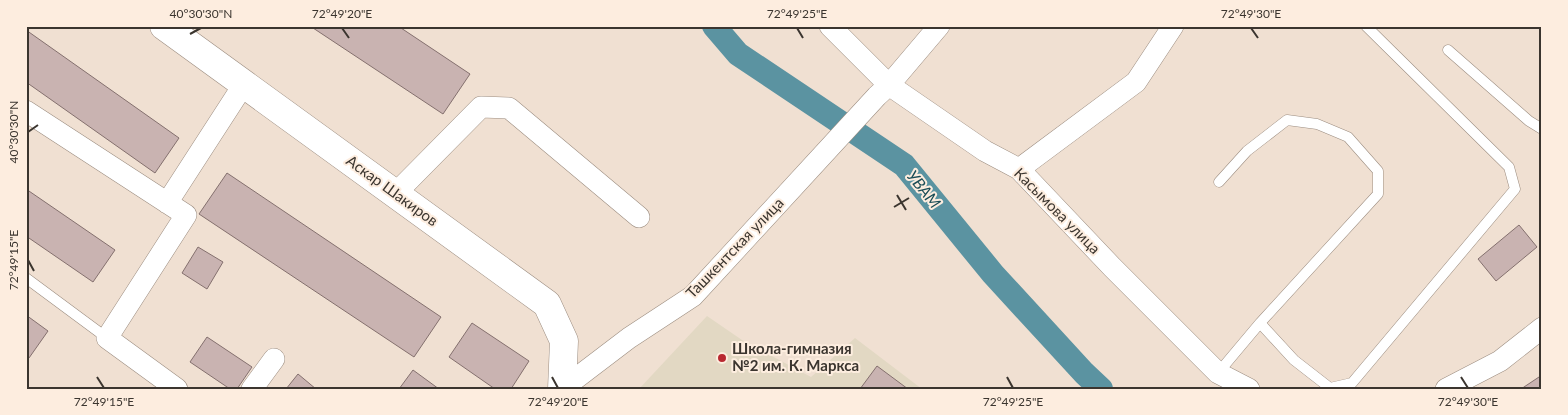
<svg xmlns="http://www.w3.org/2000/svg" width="1568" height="415" font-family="Lato,sans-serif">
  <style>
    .education { fill: #e2d8c3 }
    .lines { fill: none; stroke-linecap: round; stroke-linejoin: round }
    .canal { stroke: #5b93a1; stroke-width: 24 }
    .building { fill: #c9b3b1; stroke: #84706e }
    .lane-casing { stroke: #9c8d80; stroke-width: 11 }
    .street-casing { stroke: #9c8d80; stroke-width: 22 }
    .secondary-casing { stroke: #9c8d80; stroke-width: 29 }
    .lane { stroke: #fff; stroke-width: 10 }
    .street { stroke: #fff; stroke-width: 21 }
    .secondary { stroke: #fff; stroke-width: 28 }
    .ticks { fill: none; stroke: #3b352f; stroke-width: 2 }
    .poi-dot { fill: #b82830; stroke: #fdeddf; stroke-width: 2 }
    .labels { text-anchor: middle; stroke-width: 4; stroke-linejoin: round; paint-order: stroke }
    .street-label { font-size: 15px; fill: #3b352f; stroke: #fdeddf }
    .poi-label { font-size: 15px; font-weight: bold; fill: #3b352f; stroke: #fdeddf; text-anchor: start }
    .water-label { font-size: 16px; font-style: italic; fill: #1a4c56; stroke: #fdeddf }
    .neatline { fill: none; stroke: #3b352f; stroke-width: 2 }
    .ticks-label { font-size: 12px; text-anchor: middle; fill: #3b352f }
  </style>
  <rect width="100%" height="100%" fill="#f0e0d2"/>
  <path class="education" d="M707,316l35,24 69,37 44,-39 67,51h-283z"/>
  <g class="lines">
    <path class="canal" d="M714,26l24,28 166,111 89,109 91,99 17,16"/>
  </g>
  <path class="building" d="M310,26h88l72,48 -27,40z
    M26,30l153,108 -24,35 -129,-91z
    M227,173l214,144 -27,40 -215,-143z
    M26,189l89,61 -22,32 -67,-46z
    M1519,225l18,22 -41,34 -18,-22z
    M198,247l25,15 -16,27 -25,-16z
    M26,315l22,16 -19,27 -3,-2z
    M472,323l57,38 -18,28h-16l-46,-32z
    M207,337l45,30 -15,22h-7l-40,-27z
    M877,366l31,23h-48z
    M413,370l26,19h-40z
    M298,374l18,15h-30z
    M1542,375v14h-21z"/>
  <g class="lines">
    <defs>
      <path id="lane" d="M1448,50l81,71 13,8
        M26,278l81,60
        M1260,323l34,37 36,28 22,-5 163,-194 -6,-22 -143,-141
        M1218,373l42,-50 118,-129v-23l-30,-34 -31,-13 -30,-4 -40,31 -28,31"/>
      <path id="street" d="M830,26l59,59 96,66 34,18 93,98 106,106 31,16
        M26,111l160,104 -79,123 70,51
        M1019,169l117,-87 37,-56
        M395,194l86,-87 28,1 130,109
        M167,203l77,-119
        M252,389l22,-30
        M562,389l67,-51 64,-42 184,-200 12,-11 50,-59
        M1446,389l54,-28 42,-33"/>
      <path id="secondary" d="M164,26l383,278 17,37 -2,48"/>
    </defs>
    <use href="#lane" class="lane-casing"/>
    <use href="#street" class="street-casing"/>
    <use href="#secondary" class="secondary-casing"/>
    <use href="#lane" class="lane"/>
    <use href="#street" class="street"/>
    <use href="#secondary" class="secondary"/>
  </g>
  <path class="ticks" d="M342,28l7,10M797,28l6,10M1251,28l7,10M190,34l11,-6M28,132l10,-7M897,195l9,15M894,207l15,-9M28,260l6,11M97,377l7,11M552,377l6,11M1007,377l6,11M1461,377l7,11"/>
  <circle class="poi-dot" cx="722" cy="358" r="5"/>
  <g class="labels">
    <g class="street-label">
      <text transform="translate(392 191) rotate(36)" y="5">Аскар Шакиров</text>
      <text transform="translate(1057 211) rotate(45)" y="5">Касымова улица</text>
      <text transform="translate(735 248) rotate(-46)" y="5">Ташкентская улица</text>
    </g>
    <g class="poi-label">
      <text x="732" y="354">Школа-гимназия<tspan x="732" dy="17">№2 им. К. Маркса</tspan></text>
    </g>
    <g class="water-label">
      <text transform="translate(924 189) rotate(51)" y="6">УВАМ</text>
    </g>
  </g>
  <rect width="1568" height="415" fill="none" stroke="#fdeddf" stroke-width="55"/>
  <rect x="28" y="28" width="1512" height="360" class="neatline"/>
  <g class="ticks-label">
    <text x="201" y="18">40°30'30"N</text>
    <text x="342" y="18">72°49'20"E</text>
    <text x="797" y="18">72°49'25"E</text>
    <text x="1251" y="18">72°49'30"E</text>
    <text transform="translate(14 132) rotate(-90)" y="4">40°30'30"N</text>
    <text transform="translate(14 260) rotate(-90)" y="4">72°49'15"E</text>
    <text x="104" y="406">72°49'15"E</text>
    <text x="558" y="406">72°49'20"E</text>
    <text x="1013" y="406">72°49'25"E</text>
    <text x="1468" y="406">72°49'30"E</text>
  </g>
</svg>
